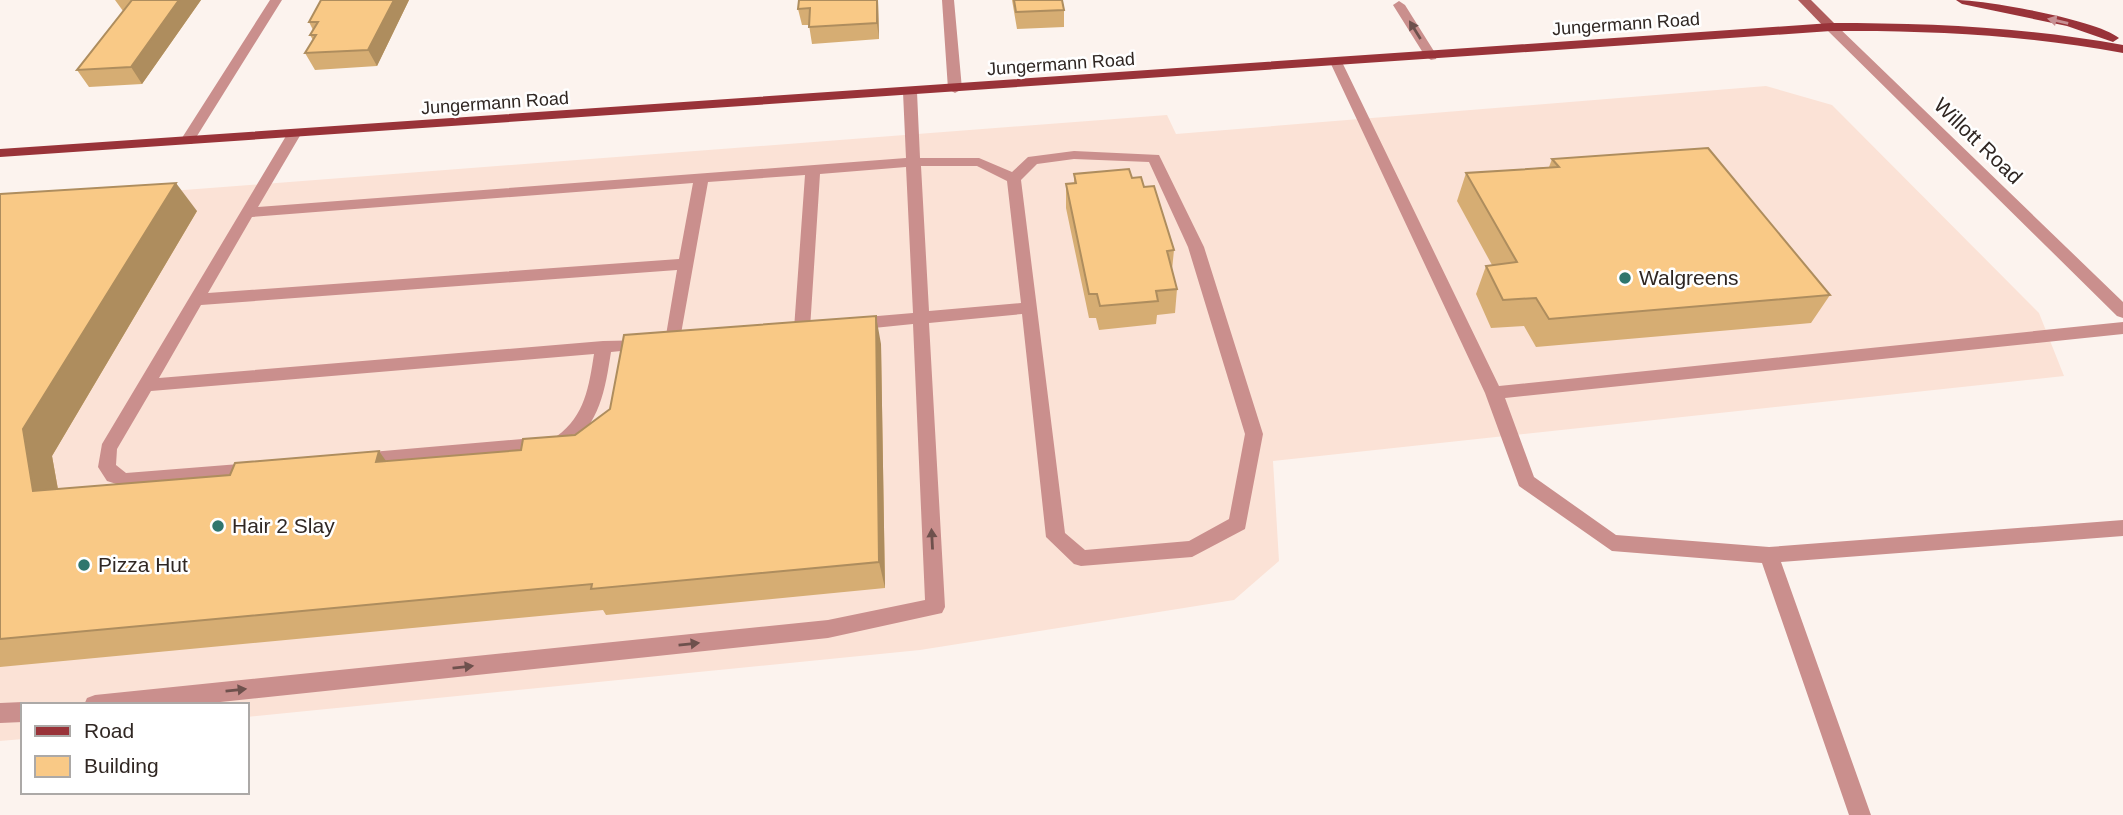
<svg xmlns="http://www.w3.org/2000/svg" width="2123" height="815" font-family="Arial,sans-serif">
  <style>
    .built { fill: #fbe2d6 }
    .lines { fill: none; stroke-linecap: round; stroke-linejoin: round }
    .service { fill: #ca8f8d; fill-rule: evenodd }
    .minor { fill: #ca8f8d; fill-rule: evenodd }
    .secondary { fill: #af5c5c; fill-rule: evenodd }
    .primary { fill: #993339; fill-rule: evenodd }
    .wall { fill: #d6ad73 }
    .shaded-wall { fill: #ae8d5e }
    .building { fill: #f9c986; stroke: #ae8d5e; stroke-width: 2 }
    .oneway { fill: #c78f92 }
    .oneway2 { fill: #6e514d }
    .poi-dot { fill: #2f766d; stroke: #fff; stroke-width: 2.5 }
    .labels { text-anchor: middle; stroke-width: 5; stroke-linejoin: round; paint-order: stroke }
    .far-street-label { font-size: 18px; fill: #302723; stroke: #fff }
    .street-label { font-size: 21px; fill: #302723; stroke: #fff }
    .poi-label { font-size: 21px; fill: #302723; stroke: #fff; text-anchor: start }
  </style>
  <rect width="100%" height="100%" fill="#fcf3ee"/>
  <path class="built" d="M1766,86l66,19 207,208 25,63 -791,85 6,100 -45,39 -314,50 -673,67v-12h-224v34l-23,2v-537l1167,-89 9,19z"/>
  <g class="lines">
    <path class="service" d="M1399,1l6,4 32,51 -1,3 -5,1 -6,-4 -32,-51z
      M1336,58l6,4 157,324 624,-64v12l-618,64 29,79 82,58 153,12 354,-27v16l-342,26 90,253h-22l-87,-252 -150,-12 -93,-65 -34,-93 -155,-331z
      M910,88l7,4 3,66h59l33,14 16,-15 46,-6 85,4 45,92 59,187 -18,95 -53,28 -111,9 -7,-2 -28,-27 -24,-223 -93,9 16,284 -3,6 -114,25 -636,67h-108l3,-7 8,-3 733,-75 97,-20 -12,-276 -59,6 -8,-6 8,-6 59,-5 -7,-146 -86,7 -10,155 -8,6 -8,-6 11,-154 -97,7 -29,163 -6,2 -8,-6 12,-71 -476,35 -42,73 444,-37 48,-1 2,4 -2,4 -40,4c-6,38 -11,72 -44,96l-207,19 -6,-2 -3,-5 3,-5 6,-2 197,-17c28,-20 32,-50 37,-82l-443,37 -34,58 -1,16 10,8 126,-10 6,2 3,5 -3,5 -132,12 -19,-6 -9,-14 4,-23 187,-313h10l2,3 -43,73 648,-49 -3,-66zM1074,159l75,3 39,85 57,187 -16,85 -40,22 -104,9 -20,-17 -44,-353 16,-16zM921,166h56l30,15 14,122 -92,8zM693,183l-14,76 -471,34 44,-76z
      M23,702l7,3h-7v17l-23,1v-20z"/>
    <path class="minor" d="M270,0h12l-90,144h-10l-2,-3z
      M942,0h12l8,89 -7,4 -7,-4z
      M1831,23l4,1 288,278v16l-6,-2 -290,-286 -2,-3z"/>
    <path class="secondary" d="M1798,0h13l24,24v6h-8z"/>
    <path class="primary" d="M1956,0c30,0 142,20 163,38l-6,4 -46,-16 -105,-22z
      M1831,23c98,0 195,4 292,22v8c-97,-18 -194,-23 -292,-22l-1831,126v-8z"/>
  </g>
  <path class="wall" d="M115,0h86l-59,84 -53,3 -12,-17 46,-59z
    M321,0h88l-32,66 -62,4 -10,-17 8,-13 -3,-5 3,-5 -4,-8z
    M799,0h79l1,39 -67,5 -3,-19h-7l-4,-16z
    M1012,0h50l2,10v17l-47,2z
    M1552,159l278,136 -19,28 -275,24 -12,-21 -33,2 -15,-34 10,-28 6,-1 -35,-64 9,-28 83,-6z
    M1074,174l58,4 12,9 30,63 -2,20 5,19 -2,24 -18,2 -1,9 -57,6 -3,-12h-7l-23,-110v-24l8,-1z
    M0,194l197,17 -145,245 6,33 463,-39 360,-106 4,244 -279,27 -3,-5 -603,57z"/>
  <path class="shaded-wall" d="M179,0h22l-59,84 -11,-17z
    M394,0h15l-32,66 -9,-16z
    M877,0h1l1,39 -2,-16z
    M176,183l21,28 -145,245 11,62 -30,-27 -10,-62z
    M876,316l5,28 4,244 -6,-26z
    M379,451l19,27 -22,-16z"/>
  <path class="building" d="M132,0h47l-48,67 -54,3z
    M321,0h73l-26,50 -63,3 11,-18h-6l8,-13h-9z
    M799,0h78v23l-68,4 1,-19 -12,1z
    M1014,0h48l2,10 -48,2z
    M1708,148l122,147 -281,24 -13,-21 -33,2 -17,-34 31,-4 -51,-89 93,-6 -7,-8z
    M1129,169l3,9 9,-1 3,10 10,-1 20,64 -7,1 10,38 -21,2 2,10 -58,5 -3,-12h-8l-23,-110 10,-1 -2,-9z
    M176,183l-153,246 10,62 197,-16 5,-12 144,-12 -3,11 145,-12 2,-11 52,-4 35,-26 14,-74 252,-19 3,246 -288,27 1,-5 -592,55v-445z"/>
  <defs><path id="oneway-solid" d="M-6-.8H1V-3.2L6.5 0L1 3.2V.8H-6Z" transform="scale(1.75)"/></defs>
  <use class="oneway" href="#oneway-solid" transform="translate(2058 21) rotate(-167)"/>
  <g class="oneway2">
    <use href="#oneway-solid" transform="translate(1415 30) rotate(-122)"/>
    <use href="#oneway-solid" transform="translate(932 539) rotate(-93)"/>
    <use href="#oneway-solid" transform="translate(689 644) rotate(-6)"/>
    <use href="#oneway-solid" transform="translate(463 667) rotate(-6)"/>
    <use href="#oneway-solid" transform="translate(236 690) rotate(-6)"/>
  </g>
  <g class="poi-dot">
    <circle cx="1625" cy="278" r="7"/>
    <circle cx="218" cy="526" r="7"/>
    <circle cx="84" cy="565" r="7"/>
  </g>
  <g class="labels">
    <g class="far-street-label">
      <text transform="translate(1626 24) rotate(-4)" y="6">Jungermann Road</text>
      <text transform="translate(1061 64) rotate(-4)" y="6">Jungermann Road</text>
      <text transform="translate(495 103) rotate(-4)" y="6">Jungermann Road</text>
    </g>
    <g class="street-label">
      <text transform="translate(1978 141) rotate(44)" y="7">Willott Road</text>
    </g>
    <g class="poi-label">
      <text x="1639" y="285">Walgreens</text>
      <text x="232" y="533">Hair 2 Slay</text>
      <text x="98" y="572">Pizza Hut</text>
    </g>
  </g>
  <rect x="21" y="703" width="228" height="91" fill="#ffffff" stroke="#aca9a7" stroke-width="2"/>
  <rect x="35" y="726" width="35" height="10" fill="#993339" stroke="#aca9a7" stroke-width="2"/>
  <text x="84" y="738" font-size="21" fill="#302723">Road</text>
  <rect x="35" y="756" width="35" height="21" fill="#f9c986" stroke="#aca9a7" stroke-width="2"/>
  <text x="84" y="773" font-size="21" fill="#302723">Building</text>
</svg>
